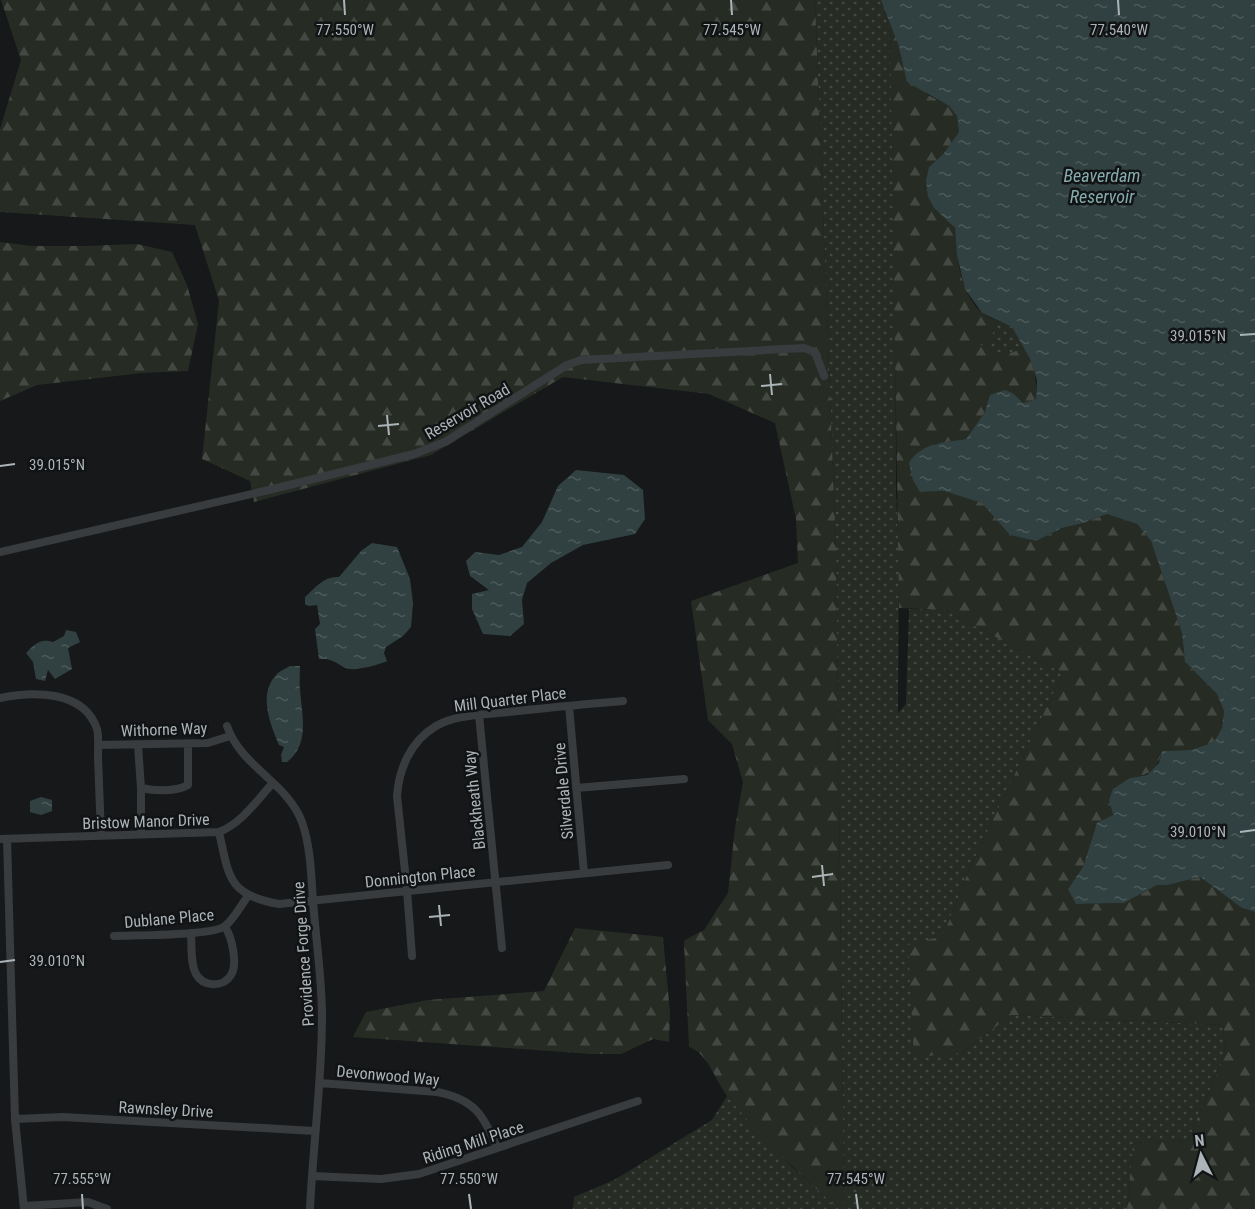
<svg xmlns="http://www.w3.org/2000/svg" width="1255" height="1209" font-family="'Roboto Condensed',sans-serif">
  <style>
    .grass { fill: url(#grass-dots) }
    .forest { fill: url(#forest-firs) }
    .water { fill: url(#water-ripples) }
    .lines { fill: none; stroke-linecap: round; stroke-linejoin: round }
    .minor { stroke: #393c3e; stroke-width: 8 }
    .ticks { fill: none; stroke: #abb4b8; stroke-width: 2 }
    .labels { text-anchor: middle; stroke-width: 5; stroke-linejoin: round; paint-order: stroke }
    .street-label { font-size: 16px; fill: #abb4b8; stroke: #121314 }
    .water-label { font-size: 18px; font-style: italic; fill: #85adb0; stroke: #121314 }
    .ticks-label { font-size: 15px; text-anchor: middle; fill: #abb4b8; stroke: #121314; stroke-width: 5; stroke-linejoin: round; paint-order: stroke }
  </style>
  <defs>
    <pattern id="grass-dots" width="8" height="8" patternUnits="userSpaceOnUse" patternTransform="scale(1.5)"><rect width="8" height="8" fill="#262c24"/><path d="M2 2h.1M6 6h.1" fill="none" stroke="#434842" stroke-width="1.8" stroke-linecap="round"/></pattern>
    <pattern id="forest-firs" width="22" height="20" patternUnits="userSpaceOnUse" patternTransform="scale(1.5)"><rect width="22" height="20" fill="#262c24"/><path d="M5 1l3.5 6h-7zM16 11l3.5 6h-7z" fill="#434842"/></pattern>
    <pattern id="water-ripples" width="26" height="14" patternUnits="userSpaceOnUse" patternTransform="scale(1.5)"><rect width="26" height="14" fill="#314141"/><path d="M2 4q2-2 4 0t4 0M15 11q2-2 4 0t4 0" fill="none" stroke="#4c5a5a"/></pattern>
  </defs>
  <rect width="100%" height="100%" fill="#171819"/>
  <path class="grass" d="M815,0h66l9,22 5,244 1,227 3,64 -1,156 8,-9 3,-95 36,1 118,63 -94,197 -26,66 19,117 49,-38 212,10 2,30 -37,85 -55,3 -6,66h-283l-8,-660z
    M998,321l14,6 12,21 -27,11 -19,-16 12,-4z
    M727,1096l64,70 48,43h-266l1,-12 40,-17 98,-60z"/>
  <path class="forest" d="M1,0h814l21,549 8,660h-5c-38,-34 -80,-72 -111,-112 -13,-16 -19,-43 -39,-50l-5,-103 1,-4 19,-10 24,-37 7,-65 8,-46 -11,-38 -24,-24 -17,-119 107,-38 -2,-44 -21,-96 -66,-29 -146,-17 -132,78 -177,47 -4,-21 -48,-22 17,-158 -24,-76 -195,-13v-83l21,-69z
    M890,22l8,22 4,18 26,33 21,11 8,10 2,16 -15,21 -15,14 -1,30 6,11 21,20c2,28 4,63 26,84 4,4 12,6 17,9l-8,18 -11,4 18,15 27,-10c11,17 13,32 12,51l-13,4 -9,-9 -29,18 -19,27 -31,5 -15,48 24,-1 39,12 27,32 26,6 26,-13 21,-5 24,-9 30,10 14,17 31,92 3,29 32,32 7,17 -2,17 -8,14 -23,8 -29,1c-5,20 -13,24 -32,27l-21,22 4,15 -16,9 -14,43 -15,22 9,15 47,-1 33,-18h11l32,-8 42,31 13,4v297h-128l6,-66 55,-3 37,-85 -2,-30 -212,-10 -49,38 -48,4 -6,-112 35,-9 26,-66 94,-197 -118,-63 -46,-2z
    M0,242l32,4h53l52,-2 35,8 15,33 11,39 -10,47 -46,2 -105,12 -37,16z
    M575,928l88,9 7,76 -1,29 -16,-3 -32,15h-30l-238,-17 13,-25 62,-12 116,-9z"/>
  <path class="water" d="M881,0h374v912l-13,-4 -42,-31 -32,8h-11l-33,18 -48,1 -8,-15 15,-22 14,-44 16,-8 -4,-15 4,-11 17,-11 17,-3 12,-12 3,-12 29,-1 23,-8 8,-14 2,-17 -7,-17 -32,-32 -3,-29 -31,-92 -14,-17 -30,-10 -24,9 -21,5 -26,13 -26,-6 -28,-32 -38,-12 -24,1 -7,-12 -4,-17c13,-21 34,-20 57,-24l19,-27 5,-17 15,-5 9,4 9,9 13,-4 1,-19 -7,-21 -18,-32 -30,-14 -17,-24 -8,-34 -2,-27 -21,-20 -6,-11 -2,-16 3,-14 15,-14 15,-21 -2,-16 -8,-10 -42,-24 -9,-38z
    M576,470l48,5 19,15 2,29 -10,15 -52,11 -32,18 -24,20 -5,17 2,24 -14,12 -27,-2 -11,-25v-15l17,-4 -19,-14 -4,-15 9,-9 24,3 23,-8 20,-25 16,-36z
    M372,543l25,4 13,32 3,24 -2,24 -8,9 -17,11 -2,6 3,8c-9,4 -28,9 -37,8 -12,-2 -13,-11 -31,-10l-4,-30 5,-5 -3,-19 -8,1 -4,-2v-7c11,-10 19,-21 34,-20l22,-26z
    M66,630l10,2 4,10 -12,6 4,21 -17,10 -7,-9 -3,11 -9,-2 -3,-17 -7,-9c9,-9 14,-15 27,-11l11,-6z
    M290,666h10c0,8 -1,17 0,24 2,26 10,54 -13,72h-5l-1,-7 3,-8 -5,-2c-9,-22 -22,-52 -1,-72 3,-3 9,-5 12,-7z
    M41,797l11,3v11l-11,4 -11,-3v-11z"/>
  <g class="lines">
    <path class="minor" d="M0,552l269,-62 145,-36 31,-12 122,-77 14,-5 223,-12 11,4 9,24
      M0,698c33,-7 84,-8 97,31 2,8 1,19 1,28 1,26 2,52 3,78
      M569,706l15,167
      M479,715l23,233
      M227,726c14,41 60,56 75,96 10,29 9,60 12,91 3,34 8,69 8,104 0,64 -9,128 -12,192
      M98,745l110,-2 22,-7
      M138,745l3,43c13,3 35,4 47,-3v-41
      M141,788v46
      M576,788l108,-9
      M219,832c10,45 9,63 60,72l389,-39
      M0,839l219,-7c23,-9 37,-31 54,-49
      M7,839l8,280 9,90
      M191,933c1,12 -1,30 5,41 7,13 27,14 35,1 7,-11 1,-38 -6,-48
      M114,936c20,-1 99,0 111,-10 9,-7 16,-21 23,-30
      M412,956l-5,-66 -10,-94c2,-28 14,-55 39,-70 21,-12 48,-11 72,-14 38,-4 77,-8 115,-11
      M320,1083l117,9c37,7 47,23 60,56
      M15,1119l48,-2 252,14
      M312,1176l69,3 38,-5 219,-73
      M24,1206l64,-4 19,7"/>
  </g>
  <path class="ticks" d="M344,0l1,15M731,0l1,15M1118,0l1,15M1240,335l15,-1M770,374l2,21M761,386l21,-2M387,415l2,20M378,426l21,-2M0,466l15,-2M1240,832l15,-2M822,865l2,21M812,877l21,-3M439,905l2,21M429,917l21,-2M0,962l15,-2M82,1194l1,15M469,1194l2,15M856,1194l2,15"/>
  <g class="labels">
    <g class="street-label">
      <text transform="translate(467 411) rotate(-30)" y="6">Reservoir Road</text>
      <text transform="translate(510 699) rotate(-7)" y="6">Mill Quarter Place</text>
      <text transform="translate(164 729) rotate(-2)" y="6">Withorne Way</text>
      <text transform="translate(563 791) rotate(-95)" y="6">Silverdale Drive</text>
      <text transform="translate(474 800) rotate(-96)" y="6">Blackheath Way</text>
      <text transform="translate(146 821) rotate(-2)" y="6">Bristow Manor Drive</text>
      <text transform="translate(420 876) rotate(-6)" y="6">Donnington Place</text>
      <text transform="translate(169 918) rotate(-5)" y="6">Dublane Place</text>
      <text transform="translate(303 954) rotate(-94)" y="6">Providence Forge Drive</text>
      <text transform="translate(388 1075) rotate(5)" y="6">Devonwood Way</text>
      <text transform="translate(166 1109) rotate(3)" y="6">Rawnsley Drive</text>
      <text transform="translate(473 1142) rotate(-18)" y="6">Riding Mill Place</text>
    </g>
    <g class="water-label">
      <text x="1102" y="182">Beaverdam<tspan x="1102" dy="21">Reservoir</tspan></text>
    </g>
  </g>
  <g class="ticks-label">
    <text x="345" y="35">77.550°W</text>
    <text x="732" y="35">77.545°W</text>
    <text x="1119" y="35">77.540°W</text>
    <text x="1198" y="341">39.015°N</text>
    <text x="57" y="470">39.015°N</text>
    <text x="1198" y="837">39.010°N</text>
    <text x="57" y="966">39.010°N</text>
    <text x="82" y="1184">77.555°W</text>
    <text x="469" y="1184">77.550°W</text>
    <text x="856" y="1184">77.545°W</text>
  </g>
  <g transform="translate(1201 1155) rotate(354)" stroke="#121314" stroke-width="4.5" paint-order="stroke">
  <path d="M0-4.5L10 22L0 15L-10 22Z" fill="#abb4b8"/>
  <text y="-9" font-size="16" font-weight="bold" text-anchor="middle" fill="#abb4b8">N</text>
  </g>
</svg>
